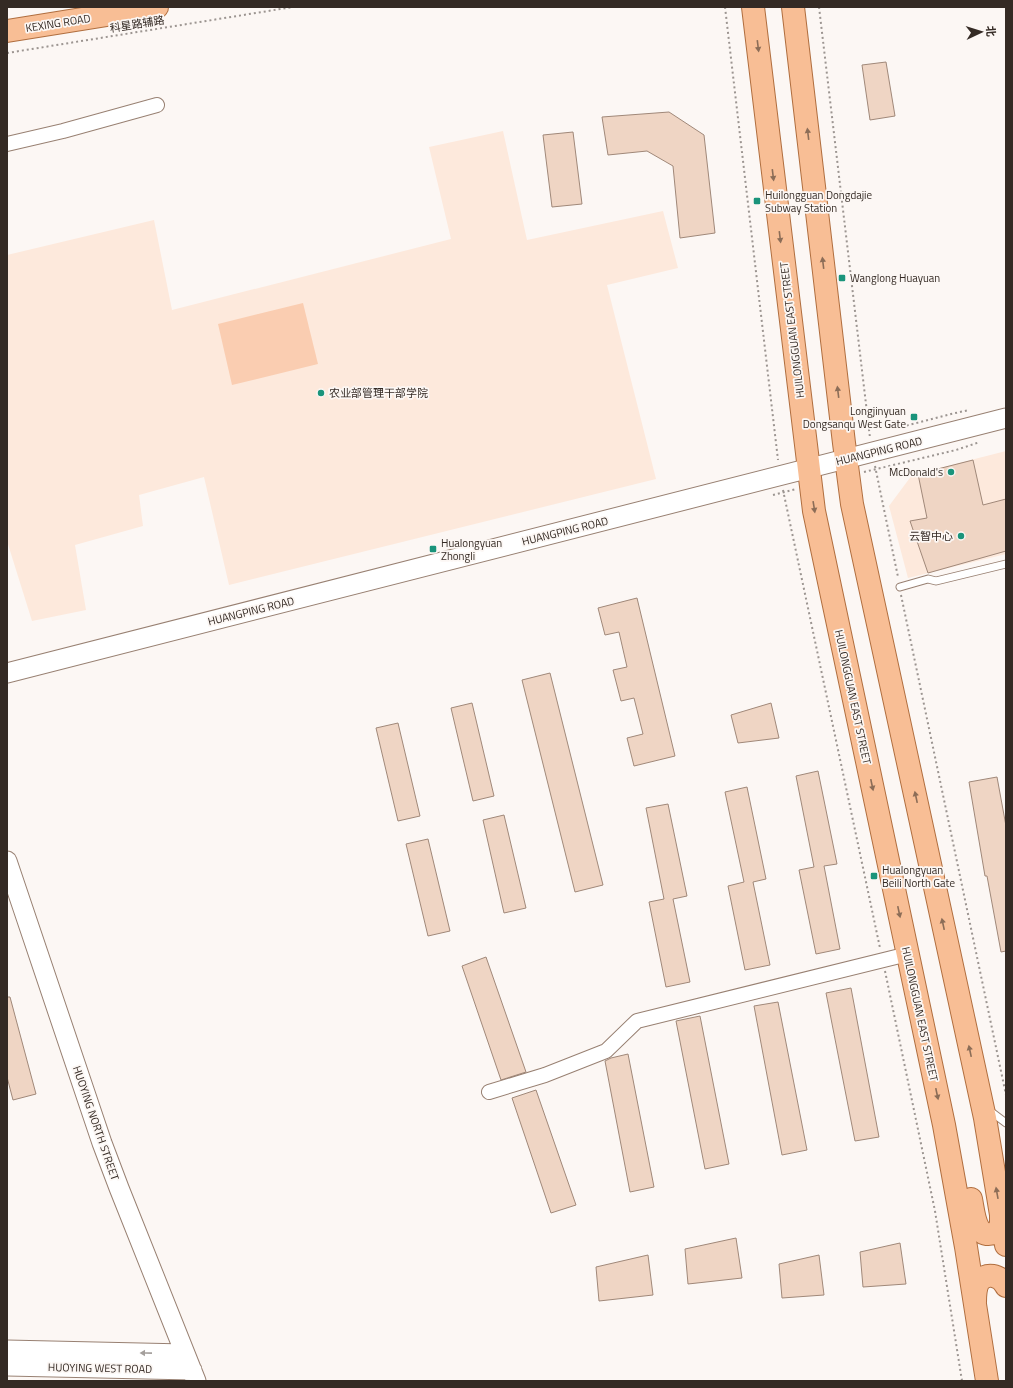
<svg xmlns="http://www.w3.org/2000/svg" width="1013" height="1388" font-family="'Titillium Web','Noto Sans SC',sans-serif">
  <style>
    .built { fill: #fde9dc }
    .green { fill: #facdb1 }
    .building { fill: #efd5c4; stroke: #a08879 }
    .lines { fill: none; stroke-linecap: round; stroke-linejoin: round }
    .lane-casing { stroke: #988072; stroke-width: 9 }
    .street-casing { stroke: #988072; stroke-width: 16 }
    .secondary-casing { stroke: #988072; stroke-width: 21 }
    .primary-casing { stroke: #b06e3f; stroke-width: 24 }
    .path { stroke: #9c9591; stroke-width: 2; stroke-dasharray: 2 3; stroke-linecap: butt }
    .lane { stroke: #fff; stroke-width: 7 }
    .street { stroke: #fff; stroke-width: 14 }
    .secondary { stroke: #fff; stroke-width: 19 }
    .primary { stroke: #f8be95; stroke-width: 22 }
    .oneway { fill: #8c6d57 }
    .oneway2 { fill: #a49f9c }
    .poi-dot { fill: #1a947b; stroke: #fcf7f4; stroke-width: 1.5 }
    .labels { text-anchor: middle; stroke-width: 3.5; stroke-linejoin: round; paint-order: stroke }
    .street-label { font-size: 11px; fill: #342a24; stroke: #fcf7f4 }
    .poi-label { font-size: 11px; fill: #342a24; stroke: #fcf7f4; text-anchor: start }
  </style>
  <rect width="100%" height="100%" fill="#fcf7f4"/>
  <path class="built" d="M503,131l24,109 136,-29 15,57 -71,17 49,194 -427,106 -25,-108 -65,18 4,31 -68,19 11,65 -54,11 -25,-80v-286l147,-35 18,90 279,-71 -22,-92z
    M1006,451v103l-98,24 -19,-72 23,-31z"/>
  <path class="green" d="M303,303l15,61 -86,21 -14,-61z"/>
  <path class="building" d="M886,62l9,54 -25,4 -8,-55z
    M669,112l35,23 11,98 -35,5 -7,-72 -26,-15 -39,4 -6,-38z
    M573,132l9,72 -30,3 -9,-72z
    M973,460l10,45 23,-6v52l-78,22 -18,-52 17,-3 -9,-44z
    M637,598l38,158 -41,10 -7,-28 16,-4 -9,-36 -13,3 -8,-31 14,-3 -8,-35 -14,3 -7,-27z
    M550,673l53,212 -28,7 -53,-212z
    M472,703l22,93 -21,5 -22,-93z
    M771,703l8,35 -41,5 -7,-28z
    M398,723l22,93 -22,5 -22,-93z
    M818,771l19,93 -13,2 16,83 -24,5 -17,-84 15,-3 -18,-91z
    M997,777l9,49v125l-5,1 -14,-76h-2l-16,-94z
    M747,787l19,92 -13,3 17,83 -25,5 -17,-84 16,-4 -19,-90z
    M668,804l19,92 -14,3 17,83 -24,5 -17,-85 15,-3 -18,-91z
    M504,815l22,93 -22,5 -21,-93z
    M428,839l22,92 -22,5 -22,-92z
    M486,957l40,115 -25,8 -39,-114z
    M851,988l28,149 -24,4 -29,-148z
    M7,997h3l26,97 -23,6 -6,-23z
    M778,1002l29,148 -25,5 -28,-149z
    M700,1016l29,148 -24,5 -29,-148z
    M628,1054l26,133 -24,5 -25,-131 6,-3z
    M536,1090l40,115 -25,8 -39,-115z
    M736,1238l6,40 -54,6 -3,-35z
    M900,1243l6,41 -43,3 -3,-35z
    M648,1255l5,40 -54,6 -3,-34z
    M819,1255l5,40 -42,3 -3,-34z"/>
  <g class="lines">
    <defs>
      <path id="lane" d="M900,587l28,-8 8,2 70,-17
        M990,1111l16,12"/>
      <path id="street" d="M7,144l56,-13 94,-26
        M489,1092l56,-17 61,-24 31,-30 271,-67"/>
      <path id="secondary" d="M7,673l999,-255
        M7,861l95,282 17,45 77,193
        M7,1350l178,4
        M7,1366l185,4"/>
      <path id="primary" d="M753,7l61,504 130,614 22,122 21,134
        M793,7l51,436 8,61 133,614 21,127
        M7,31l150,-24
        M971,1199c3,15 4,43 26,33l4,-7v-9
        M975,1302c0,-6 0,-13 3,-19 7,-12 23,-8 28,3"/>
    </defs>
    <use href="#lane" class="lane-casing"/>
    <use href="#street" class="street-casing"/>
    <use href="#secondary" class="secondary-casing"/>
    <use href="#primary" class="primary-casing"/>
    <path class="path" d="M725,7l53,453
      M819,7l51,431
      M7,53l286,-46
      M897,428l54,-14 18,-4
      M875,466l23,111
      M864,472l92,-22 24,-8
      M783,490l97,458
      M773,495l23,-6
      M901,595l105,500
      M885,971l50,240 27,170"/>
    <use href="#lane" class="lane"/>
    <use href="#street" class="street"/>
    <use href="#secondary" class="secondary"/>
    <use href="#primary" class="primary"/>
  </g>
  <defs><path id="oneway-solid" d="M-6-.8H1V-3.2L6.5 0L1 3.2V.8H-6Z"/></defs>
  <g class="oneway">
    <use href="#oneway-solid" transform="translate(758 46) rotate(83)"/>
    <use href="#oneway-solid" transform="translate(808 134) rotate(-97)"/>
    <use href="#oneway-solid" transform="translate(773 175) rotate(83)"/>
    <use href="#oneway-solid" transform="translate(780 237) rotate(83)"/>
    <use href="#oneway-solid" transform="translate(823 263) rotate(-97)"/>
    <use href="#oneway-solid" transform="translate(838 392) rotate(-97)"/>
    <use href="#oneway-solid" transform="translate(814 507) rotate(81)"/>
    <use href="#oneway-solid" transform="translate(872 785) rotate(78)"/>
    <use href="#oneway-solid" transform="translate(916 797) rotate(-102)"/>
    <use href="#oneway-solid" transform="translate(899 912) rotate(78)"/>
    <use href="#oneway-solid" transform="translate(943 924) rotate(-102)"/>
    <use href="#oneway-solid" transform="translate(970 1051) rotate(-102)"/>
    <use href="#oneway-solid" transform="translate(937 1094) rotate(78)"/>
    <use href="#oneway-solid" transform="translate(997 1193) rotate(-100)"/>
  </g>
  <use class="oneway2" href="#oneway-solid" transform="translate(146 1353) rotate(-179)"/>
  <g class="poi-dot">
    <rect x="753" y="197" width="8" height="8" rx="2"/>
    <rect x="838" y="274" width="8" height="8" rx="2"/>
    <circle cx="321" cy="393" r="4"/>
    <rect x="910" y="413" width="8" height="8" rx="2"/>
    <circle cx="951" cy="472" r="4"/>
    <circle cx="961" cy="536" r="4"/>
    <rect x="429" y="545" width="8" height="8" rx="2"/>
    <rect x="870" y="872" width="8" height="8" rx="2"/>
  </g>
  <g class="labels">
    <g class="street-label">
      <text transform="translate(58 23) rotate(-9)" y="4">KEXING ROAD</text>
      <text transform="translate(137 24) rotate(-9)" y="4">科星路辅路</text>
      <text transform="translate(792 330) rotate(-97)" y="4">HUILONGGUAN EAST STREET</text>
      <text transform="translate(879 451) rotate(-14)" y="4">HUANGPING ROAD</text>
      <text transform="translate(565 531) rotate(-14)" y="4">HUANGPING ROAD</text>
      <text transform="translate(251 611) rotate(-14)" y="4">HUANGPING ROAD</text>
      <text transform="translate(853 697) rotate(78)" y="4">HUILONGGUAN EAST STREET</text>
      <text transform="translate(920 1014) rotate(78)" y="4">HUILONGGUAN EAST STREET</text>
      <text transform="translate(96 1123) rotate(71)" y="4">HUOYING NORTH STREET</text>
      <text transform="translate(100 1368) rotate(1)" y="4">HUOYING WEST ROAD</text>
    </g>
    <g class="poi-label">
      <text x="765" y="199">Huilongguan Dongdajie<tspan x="765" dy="13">Subway Station</tspan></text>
      <text x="850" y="282">Wanglong Huayuan</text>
      <text x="329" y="397">农业部管理干部学院</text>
      <text x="906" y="415" text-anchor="end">Longjinyuan<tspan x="906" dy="13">Dongsanqu West Gate</tspan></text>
      <text x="943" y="476" text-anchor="end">McDonald's</text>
      <text x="953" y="540" text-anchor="end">云智中心</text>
      <text x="441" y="547">Hualongyuan<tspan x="441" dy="13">Zhongli</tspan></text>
      <text x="882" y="874">Hualongyuan<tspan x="882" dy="13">Beili North Gate</tspan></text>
    </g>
  </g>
  <rect width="1013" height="1388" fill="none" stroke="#342a24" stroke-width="16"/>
  <g transform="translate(981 32) rotate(86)" stroke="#fcf7f4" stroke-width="3" paint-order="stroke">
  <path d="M0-3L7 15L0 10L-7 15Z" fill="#342a24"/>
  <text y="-6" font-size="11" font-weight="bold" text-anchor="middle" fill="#342a24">北</text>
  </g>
</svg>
